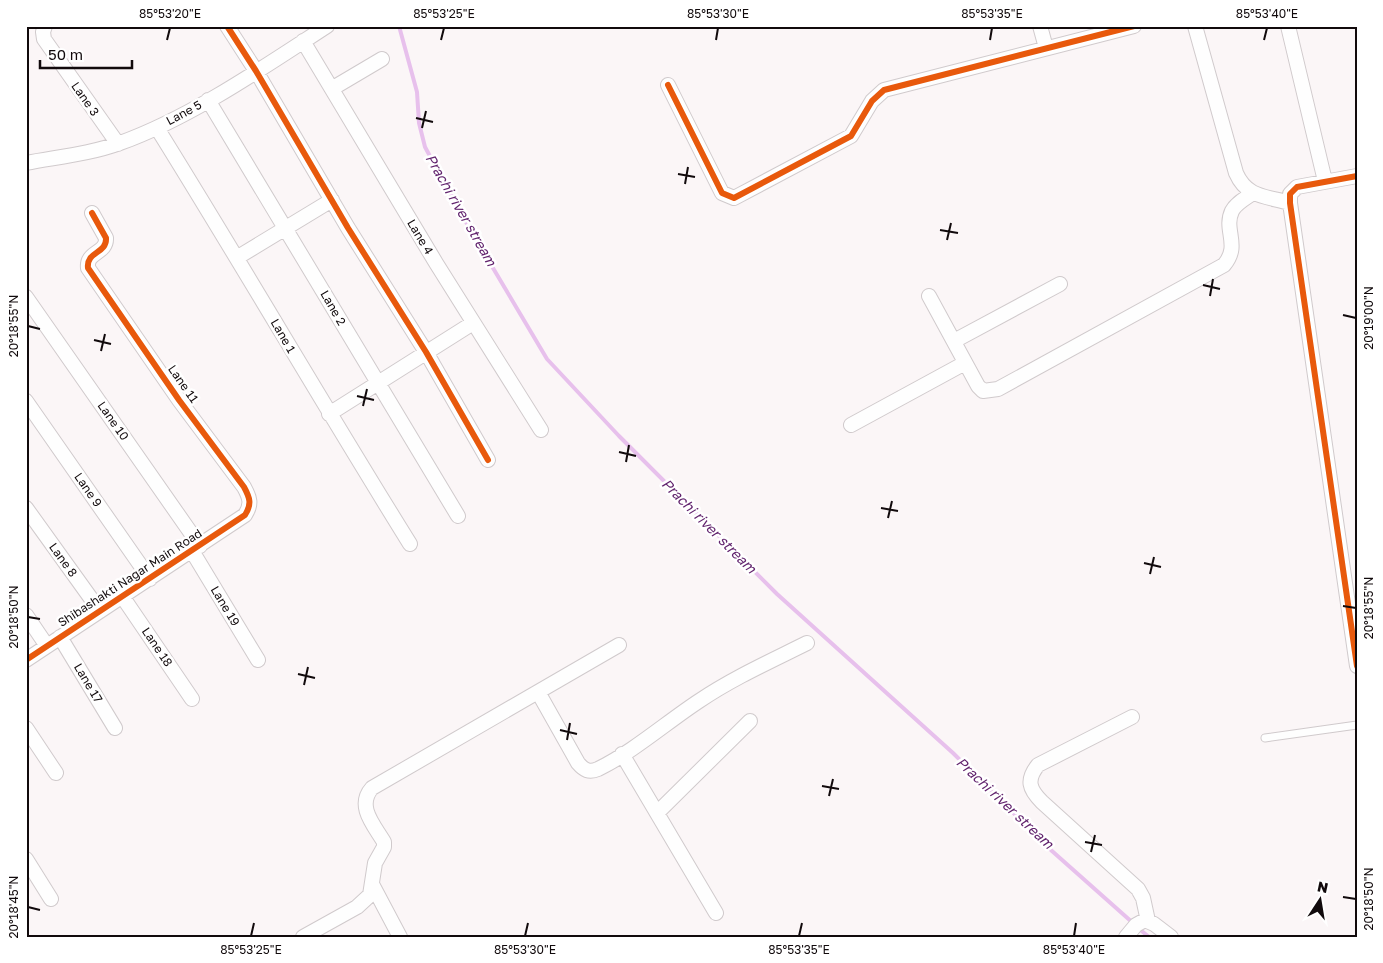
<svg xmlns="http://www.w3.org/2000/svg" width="1383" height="963" font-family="'Golos Text',sans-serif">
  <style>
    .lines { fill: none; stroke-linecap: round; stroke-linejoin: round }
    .stream { stroke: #e7c0ec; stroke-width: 4 }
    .service-casing { stroke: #d0cacc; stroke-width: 9 }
    .minor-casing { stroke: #d0cacc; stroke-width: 16 }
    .service { stroke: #fefefe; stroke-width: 7 }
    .minor { stroke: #fefefe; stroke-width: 14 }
    .cycleway-casing { stroke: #fff; stroke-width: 9 }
    .cycleway { stroke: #e8590c; stroke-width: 6 }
    .ticks { fill: none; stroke: #110a0c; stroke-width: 2 }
    .labels { text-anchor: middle; stroke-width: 5; stroke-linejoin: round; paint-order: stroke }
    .street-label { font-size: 12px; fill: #110a0c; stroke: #fff }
    .water-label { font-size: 14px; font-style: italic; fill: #62246e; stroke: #fff }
    .neatline { fill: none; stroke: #110a0c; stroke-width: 2 }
    .ticks-label { font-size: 12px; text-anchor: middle; fill: #110a0c }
  </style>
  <rect width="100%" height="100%" fill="#fbf6f7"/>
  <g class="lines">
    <path class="stream" d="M399,26l18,66 2,31 6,24 46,84 76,128 72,77 158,158 176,159 99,98 81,72
      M1138,928l11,9"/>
    <defs>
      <path id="service" d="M1265,738l92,-13"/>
      <path id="minor" d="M45,26l-2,6 1,7 74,105
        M227,26l29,45 92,157 78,124 62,108
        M1040,26l6,22
        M1195,26l41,147c11,25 30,23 54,30
        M1288,26l37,155
        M303,41l133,222 105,167
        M668,85l54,108 12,5 117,-62 21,-35 12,-11 250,-64
        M333,88l49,-29
        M208,100l250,416
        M157,128c86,138 167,278 253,416
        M26,163c31,-6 64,-9 94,-20 70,-25 144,-76 207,-117
        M1357,176l-60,11 -7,7v9l67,463
        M238,257l94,-57
        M929,296l49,90 5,5 15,-2 226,-124c17,-20 -1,-35 8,-54 4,-8 14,-13 21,-18
        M26,297l174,249
        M954,341l106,-57
        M26,401l124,178
        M329,414l144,-91
        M851,425l114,-62
        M26,508l74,103
        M192,551l66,109
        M122,596l70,103
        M26,615l21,31
        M60,637l55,91
        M26,660l219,-145c7,-11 5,-17 -1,-28l-65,-87 -91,-132c-2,-17 19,-14 18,-30l-14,-25
        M538,692l40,71c6,7 11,10 20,6 35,-17 69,-47 101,-68 34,-23 72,-40 108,-58
        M1132,717l-94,48c-12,15 -9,24 4,37l96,87 5,9 5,23
        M26,728l30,45
        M622,754l94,159
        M657,813l93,-92
        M26,859l25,40
        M373,886l27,51
        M303,937l54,-30 13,-12 5,-32 9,-16v-5c-10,-17 -28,-36 -12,-54l247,-143
        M1126,937l10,-12 9,-5 9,4 17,13"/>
    </defs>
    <use href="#service" class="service-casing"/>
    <use href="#minor" class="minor-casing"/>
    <use href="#service" class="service"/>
    <use href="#minor" class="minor"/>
    <defs>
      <path id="cycleway" d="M227,26l29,45 92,157 78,124 62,108
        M668,85l54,108 12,5 117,-62 21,-35 12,-11 250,-64
        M1357,176l-60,11 -7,7v9l67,463
        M26,660l219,-145c7,-11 5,-17 -1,-28l-65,-87 -91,-132c-2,-17 19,-14 18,-30l-14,-25"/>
    </defs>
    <use href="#cycleway" class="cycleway-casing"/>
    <use href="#cycleway" class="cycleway"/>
  </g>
  <path class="ticks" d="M167,40l3,-12M441,40l3,-12M716,40l2,-12M990,40l2,-12M1264,40l3,-12M416,118l17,4M422,128l4,-17M678,174l17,3M685,184l3,-17M940,230l18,3M947,240l4,-17M1203,285l17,4M1210,296l3,-17M1343,315l13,3M28,326l12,3M94,340l17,4M101,351l4,-17M357,396l17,4M363,406l4,-17M619,452l17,4M626,462l3,-17M881,508l17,3M888,518l4,-17M1144,563l17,4M1150,574l4,-17M1343,606l13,2M28,617l12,2M298,674l17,4M304,685l4,-18M560,730l17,4M567,740l3,-17M822,786l17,3M829,796l4,-17M1085,842l17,3M1091,852l4,-17M1343,897l13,2M28,907l12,3M251,936l3,-13M525,936l3,-13M799,936l3,-13M1074,936l2,-13"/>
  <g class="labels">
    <g class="street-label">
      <text transform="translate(85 99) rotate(55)" y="4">Lane 3</text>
      <text transform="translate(184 113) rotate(-28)" y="4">Lane 5</text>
      <text transform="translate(420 237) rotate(59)" y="4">Lane 4</text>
      <text transform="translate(333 308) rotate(60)" y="4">Lane 2</text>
      <text transform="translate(283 336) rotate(60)" y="4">Lane 1</text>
      <text transform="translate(183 384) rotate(55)" y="4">Lane 11</text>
      <text transform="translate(113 421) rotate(55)" y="4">Lane 10</text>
      <text transform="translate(88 490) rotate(55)" y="4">Lane 9</text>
      <text transform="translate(63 560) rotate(54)" y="4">Lane 8</text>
      <text transform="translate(130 578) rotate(-33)" y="4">Shibashakti Nagar Main Road</text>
      <text transform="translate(225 606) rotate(59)" y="4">Lane 19</text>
      <text transform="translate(157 647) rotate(56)" y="4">Lane 18</text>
      <text transform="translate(88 683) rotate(59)" y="4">Lane 17</text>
    </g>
    <g class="water-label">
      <text transform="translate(461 210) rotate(60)" y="5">Prachi river stream</text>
      <text transform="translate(709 526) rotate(45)" y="5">Prachi river stream</text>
      <text transform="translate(1005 803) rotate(43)" y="5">Prachi river stream</text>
    </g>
  </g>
  <rect width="1383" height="963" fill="none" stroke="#ffffff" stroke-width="55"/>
  <g transform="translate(1320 900) rotate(12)" stroke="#ffffff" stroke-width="4" paint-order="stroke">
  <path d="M0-4L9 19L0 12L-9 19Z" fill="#110a0c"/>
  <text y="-8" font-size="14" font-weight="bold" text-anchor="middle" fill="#110a0c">N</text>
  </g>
  <path d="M40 60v8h92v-8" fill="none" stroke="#110a0c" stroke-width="2.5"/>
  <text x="48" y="60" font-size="15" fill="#110a0c" stroke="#ffffff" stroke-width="4" paint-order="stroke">50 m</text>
  <rect x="28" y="28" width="1328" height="908" class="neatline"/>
  <g class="ticks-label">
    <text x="170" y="18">85°53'20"E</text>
    <text x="444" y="18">85°53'25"E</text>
    <text x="718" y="18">85°53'30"E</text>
    <text x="992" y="18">85°53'35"E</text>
    <text x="1267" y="18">85°53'40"E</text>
    <text transform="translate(1369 318) rotate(-90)" y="4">20°19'00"N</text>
    <text transform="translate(14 326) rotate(-90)" y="4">20°18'55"N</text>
    <text transform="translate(1369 608) rotate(-90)" y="4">20°18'55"N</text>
    <text transform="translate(14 617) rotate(-90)" y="4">20°18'50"N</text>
    <text transform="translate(1369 899) rotate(-90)" y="4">20°18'50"N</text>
    <text transform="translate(14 907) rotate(-90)" y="4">20°18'45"N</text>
    <text x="251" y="954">85°53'25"E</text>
    <text x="525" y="954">85°53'30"E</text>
    <text x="799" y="954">85°53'35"E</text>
    <text x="1074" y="954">85°53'40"E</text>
  </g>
</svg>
